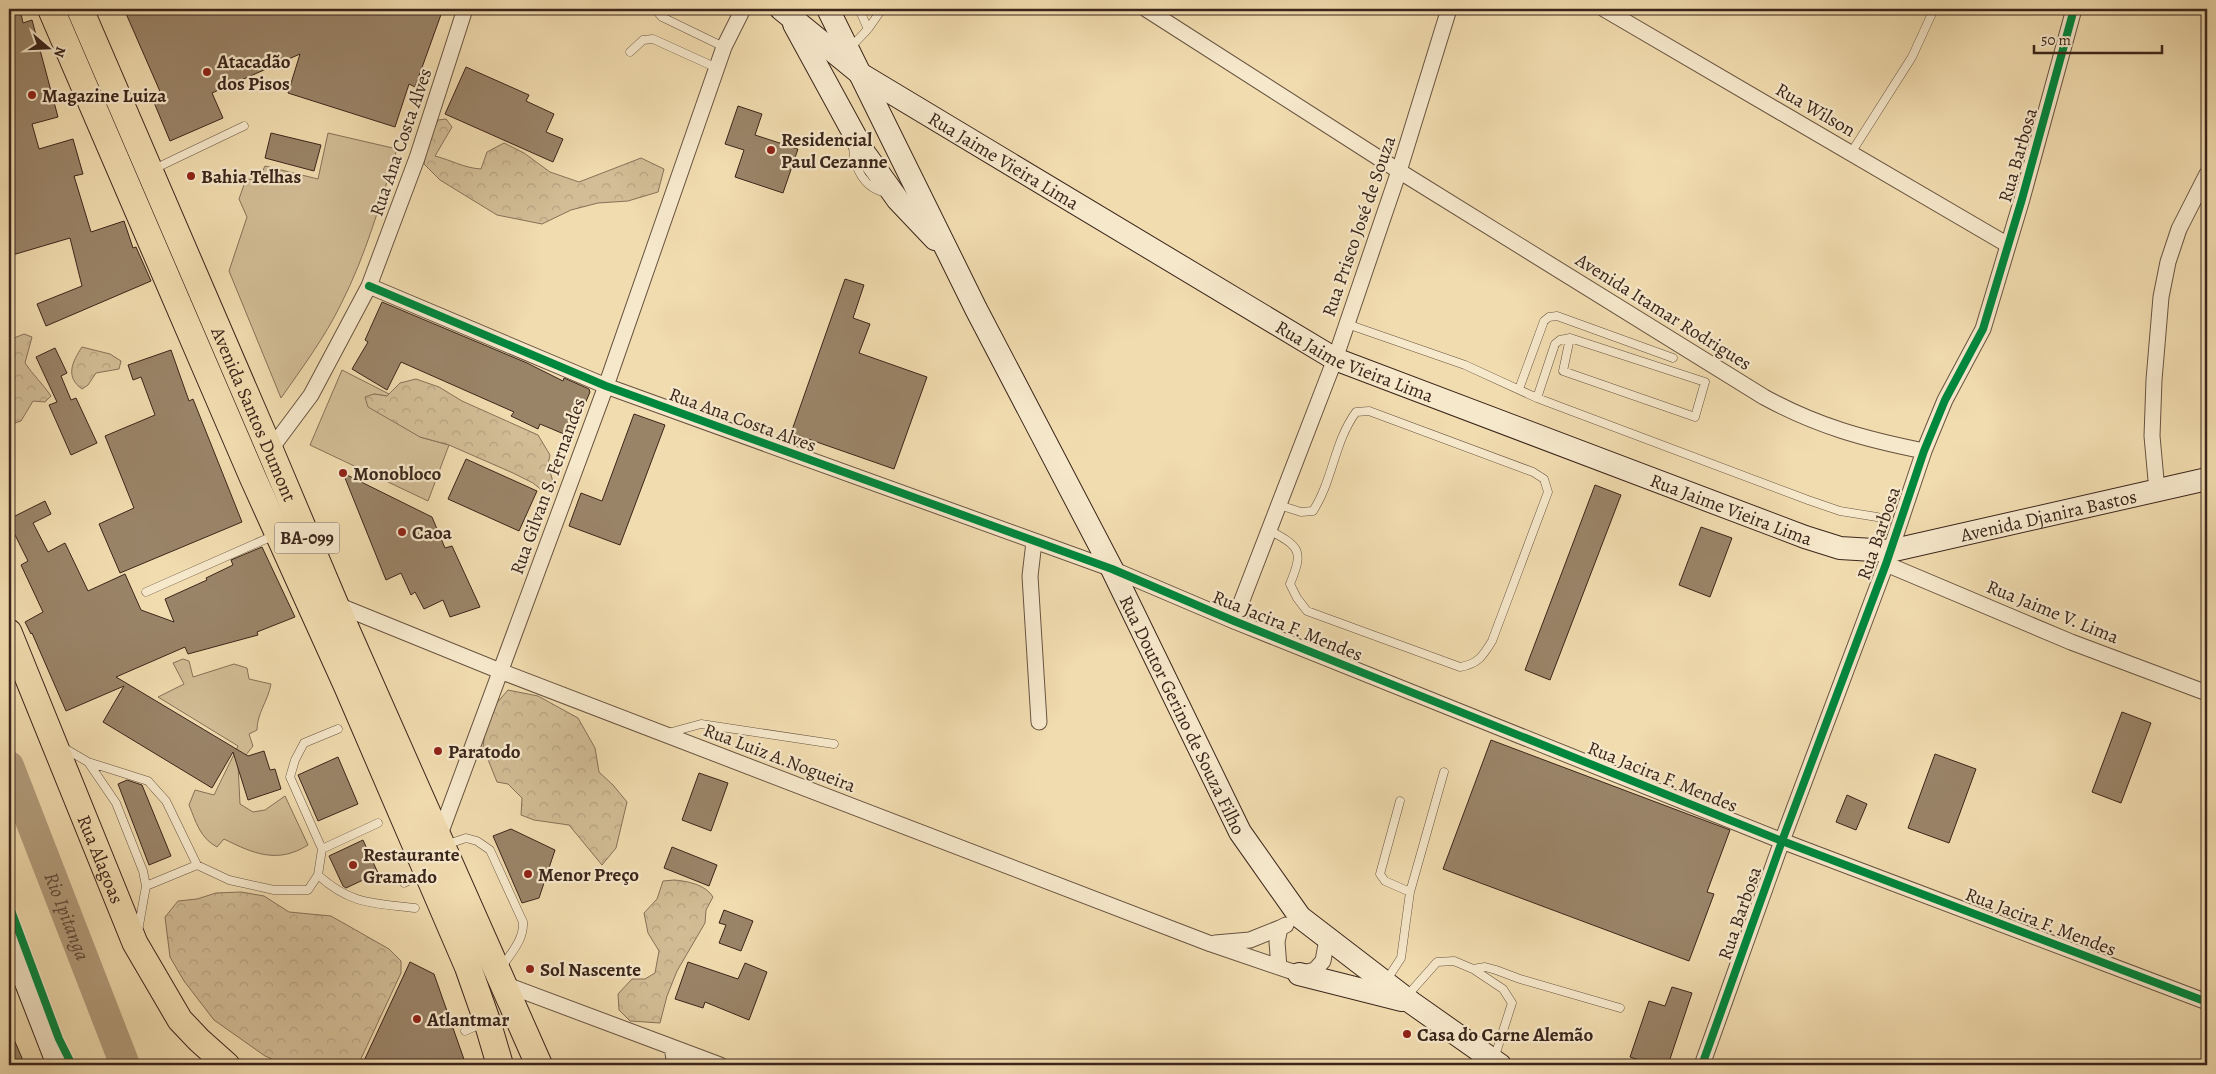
<svg xmlns="http://www.w3.org/2000/svg" width="2216" height="1074" font-family="Alegreya,serif">
  <style>
    .grass { fill: #d2bd96; stroke: #867158 }
    .forest { fill: url(#forest-crowns); stroke: #867158 }
    .lines { fill: none; stroke-linecap: round; stroke-linejoin: round }
    .river { stroke: #b39e7d; stroke-width: 30 }
    .building { fill: #9a8468; stroke: #3b251b }
    .service-casing { stroke: #685340; stroke-width: 9 }
    .minor-casing { stroke: #685340; stroke-width: 17 }
    .secondary-casing { stroke: #3b251b; stroke-width: 24 }
    .primary-casing { stroke: #3b251b; stroke-width: 27 }
    .trunk-casing { stroke: #3b251b; stroke-width: 28 }
    .service { stroke: #f6e8cb; stroke-width: 8 }
    .minor { stroke: #f6e8cb; stroke-width: 15 }
    .secondary { stroke: #f6e8cb; stroke-width: 22 }
    .primary { stroke: #f1dcaf; stroke-width: 25 }
    .trunk { stroke: #f1dcaf; stroke-width: 26 }
    .cycleway-casing { stroke: #f6e8cb; stroke-width: 11 }
    .cycleway { stroke: #00873e; stroke-width: 8 }
    .poi-dot { fill: #8f2418; stroke: #f6e8cb; stroke-width: 2 }
    .labels { text-anchor: middle; stroke-width: 4.5; stroke-linejoin: round; paint-order: stroke }
    .shield { fill: #f6e8cb; stroke: #736050; stroke-width: 1 }
    .shield-label { font-size: 18px; font-weight: bold; fill: #3b251b }
    .poi-label { font-size: 19px; font-weight: bold; fill: #3b251b; stroke: #f6e8cb; text-anchor: start }
    .street-label { font-size: 19px; fill: #3b251b; stroke: #f6e8cb }
    .water-label { font-size: 20px; font-style: italic; fill: #5f4938; stroke: #f6e8cb }
  </style>
  <defs>
    <pattern id="forest-crowns" width="20" height="18" patternUnits="userSpaceOnUse" patternTransform="scale(1.25)"><rect width="20" height="18" fill="#d2bd96"/><path d="M2 6a3 3 0 1 1 6 0M12 15a3 3 0 1 1 6 0" fill="none" stroke="#b5a281"/></pattern>
  </defs>
  <rect width="100%" height="100%" fill="#f1dcaf"/>
  <filter id="stains"><feTurbulence type="fractalNoise" baseFrequency=".004" numOctaves="4"/><feColorMatrix values="0 0 0 0 .2 0 0 0 0 .09 0 0 0 0 .02 0 0 0 .5 -.17"/></filter>
  <radialGradient id="worn" r=".72"><stop offset=".6" stop-color="#630" stop-opacity="0"/><stop offset="1" stop-color="#630" stop-opacity=".3"/></radialGradient>
  <path class="grass" d="M328,133l69,16c-16,52 -31,106 -56,155 -16,33 -39,64 -60,94l-52,-127 18,-54 -8,-18 7,-20 12,1 7,-14 53,13z
    M342,370l47,24 -2,2 -13,-2 46,43 29,8 -21,56 -118,-56z
    M183,659l6,2 4,16 41,-13 13,4 2,11 22,5c-3,17 -14,29 -14,46l-8,4 4,12 -15,19 2,39 13,8 12,-2 20,-14 23,49c-30,19 -54,9 -84,-6l-7,8c-17,-9 -21,-25 -28,-42l6,-15 19,5 24,-49 -80,-49 26,-13 -11,-21z"/>
  <path class="forest" d="M446,119l6,8 -17,29c16,4 29,12 46,13l6,-17 17,-9 20,10 26,19 29,10 62,-24 23,11 -6,23 -30,9 -30,2 -27,7 -29,14 -45,-9 -57,-35 -16,-16 3,-18 11,-26z
    M24,334l8,3 -7,26c8,12 18,21 26,33l-6,6 -12,-1 -12,20 -12,4v-85z
    M82,347l28,7 11,7 -2,8 -23,4 -8,12 -6,4c-17,-12 -10,-27 0,-42z
    M416,379l23,8 23,14 76,34 12,20 -2,9 5,18 -5,8 -5,1 -10,-8 -20,-10 -64,-28 -29,-8 -52,-30 -3,-10 9,-3 13,2 13,-13z
    M508,690l30,6 40,22 17,30 4,24 14,13 14,17 -11,46 -14,17 -33,-40 -35,-5 -13,-5 1,-17 -14,-14 -11,-2 -14,-35 2,-16 10,-26z
    M674,880c14,1 32,5 39,17l-7,13 -1,13 -28,48 -10,25 -7,27 -30,-2 -11,-11 -1,-16 14,-15h13l10,-6 4,-22 -11,-18 -4,-20 13,-14 6,-18z
    M241,892l23,4 25,16 42,4 58,33 12,12v12l-43,92h-72l-21,-9 -51,-36 -30,-39 -14,-24 -5,-40 13,-16 19,-2 19,-6z"/>
  <g class="lines">
    <path class="river" id="s1" d="M9,766l116,299"/>
  </g>
  <path class="building" d="M9,9h11l3,14 9,-3 26,97 -26,7 7,25 34,-10 10,35 -9,2 17,56 33,-11 9,27 3,-1 15,34 -105,45 -9,-22 45,-18 -12,-48 -61,18z
    M124,9h319l-28,78 -6,-3 -14,43 -107,-34 12,-39 -88,39 11,25 -53,23 -17,-41 9,-4z
    M466,67l63,28 -3,6 28,13 -8,18 17,7 -10,23 -108,-48z
    M738,106l24,8 -7,21 43,14 -15,44 -48,-16 9,-27 -19,-6z
    M271,133l50,12 -7,26 -49,-13z
    M845,279l19,6 -11,33 17,6 -11,29 68,24 -33,92 -103,-36z
    M382,302l145,61 36,18 1,-3 25,11 1,3 -19,45 -31,-13 -2,5 -27,-13 3,-4 -113,-50 -14,28 -35,-21 16,-27 -3,-2z
    M55,348l12,25 -6,3 10,24 5,-2 21,45 -26,12 -22,-50 8,-3 -21,-45z
    M171,350l18,51 4,-2 49,123 -122,51 -21,-49 35,-16 -29,-72 50,-21 -14,-38 -8,3 -5,-15z
    M634,414l31,11 -45,120 -51,-19 12,-33 21,8z
    M466,459l71,32 -18,40 -71,-32z
    M343,473l89,44 13,31 7,-2 28,61 -30,10 -7,-17 -19,9 -9,-17 -4,3 -10,-22 -15,7z
    M1595,485l26,10 -71,185 -25,-10z
    M45,501l6,13 -18,9 15,29 17,-9 23,48 37,-17 16,36 33,12 -9,-23 42,-19 -1,-2 27,-13 -2,-5 31,-13 33,70 -38,15 1,3 -70,19 -3,-7 -69,30 132,79 16,-5 6,19 5,-1 6,20 -33,11 -15,-48 -21,36 -109,-66 21,-36 -58,25 -34,-78 -1,1 -6,-12 18,-10 -22,-47 7,-4 -14,-28 -5,2v-16z
    M1701,527l31,11 -22,59 -31,-12z
    M2122,712l29,11 -30,80 -29,-11z
    M1491,740l239,90 -23,62 7,2 -25,67 -246,-92z
    M1935,754l41,15 -27,74 -41,-15z
    M338,757l20,47 -40,17 -20,-46z
    M699,773l29,10 -17,48 -29,-11z
    M127,780l15,5 29,71 -22,9 -31,-81z
    M1847,795l20,9 -11,26 -20,-8z
    M511,829l44,21 -16,48 -17,5 -29,-67z
    M363,840l15,33 -32,15 -3,-2 -14,-30z
    M672,847l45,18 -8,21 -45,-18z
    M724,910l29,11 -12,30 -22,-8 7,-18 -7,-2z
    M410,962l24,12 32,91h-104z
    M688,962l50,17 7,-16 22,9 -18,48 -44,-18 -2,6 -28,-9z
    M1672,987l20,6 -24,72h-13l-25,-8 19,-56 16,5z
    M9,1028l16,37h-16z"/>
  <g class="lines">
    <defs>
      <path id="service" d="M655,9l7,8 62,30
        M859,9l9,20
        M850,48l18,-19 14,-20
        M630,52l13,-12 10,-1 64,29
        M853,147c1,21 11,42 34,46
        M1851,153l61,-96 22,-48
        M154,169l90,-43
        M1347,324l118,41 72,33 271,102 32,11 37,6
        M1519,389l25,-68 5,-4 8,-1 116,42
        M1537,398l18,-54 5,-4 10,-2 135,44 -10,35 -132,-46 7,-33
        M1269,530c31,17 35,20 21,54l7,14 10,13 153,56c18,-3 23,-11 32,-26l56,-149 -4,-13 -11,-7 -164,-61 -13,1c-22,30 -23,68 -43,99l-12,1 -22,-7
        M146,592l129,-57
        M668,733l33,-9 133,20
        M64,748l24,14 28,41 27,68 3,15 -8,45
        M88,762l60,19 18,20 31,64 32,15 45,10h34l10,-15 4,-26 -32,-72 5,-17 9,-17 34,-14
        M1400,801l-20,73 5,7 25,11
        M445,845l21,-7 11,3 13,9 33,72c1,18 -12,31 -22,46
        M322,849l56,-26
        M318,875c33,30 55,28 97,33
        M404,883l18,-9
        M146,886l51,-21
        M1386,981l15,-23 9,-66 34,-120
        M1406,997l31,-35 17,-1 19,8
        M465,1031l18,-8
        M1494,1059l18,-56 -9,-14 -30,-20 12,-2 11,3 24,9 100,29"/>
      <path id="minor" d="M1146,9l253,162 365,226c53,29 100,42 160,54
        M1604,9l404,236
        M369,286l237,100 506,183 122,52 548,220 425,161
        M270,450l41,-55 58,-109 48,-128 48,-149
        M2157,491l-5,-55 2,-56 7,-83 7,-35 11,-33 28,-55
        M1034,542l-4,34 9,146
        M1886,564l185,78 136,51
        M335,604l165,67 711,273 88,30 16,-4 8,-9 4,-22
        M1234,621l101,-262 64,-188 50,-162
        M439,837l167,-451 118,-339 19,-38
        M1215,943l35,-3 30,-12
        M1279,967l-2,-25 3,-14 6,-3
        M504,984l216,81
        M672,1047l3,18
        M1702,1065l80,-224 104,-277 38,-113 21,-51 38,-71 39,-130 52,-190"/>
      <g id="secondary">
        <path id="s2" d="M781,9l81,66 473,284 470,178 35,11 50,3 317,-72"/>
        <path id="s3" d="M828,9l148,300 136,260 128,263 60,85 112,86 88,62"/>
        <path d="M794,24l71,130 33,46 37,39"/>
        <path d="M9,939l49,126"/>
        <path d="M1299,974l103,26"/>
      </g>
      <g id="primary">
        <path id="s4" d="M9,632l126,311 45,77 19,20 28,25"/>
      </g>
      <g id="trunk">
        <path d="M51,9l202,469 94,208 121,281 19,54 13,44"/>
        <path id="s5" d="M80,9l190,441 65,154 204,461"/>
      </g>
    </defs>
    <use href="#service" class="service-casing"/>
    <use href="#minor" class="minor-casing"/>
    <use href="#secondary" class="secondary-casing"/>
    <use href="#primary" class="primary-casing"/>
    <use href="#trunk" class="trunk-casing"/>
    <use href="#service" class="service"/>
    <use href="#minor" class="minor"/>
    <use href="#secondary" class="secondary"/>
    <use href="#primary" class="primary"/>
    <use href="#trunk" class="trunk"/>
    <defs>
      <path id="cycleway" d="M369,286l237,100 506,183 122,52 548,220 425,161
        M9,905l50,134 13,26
        M1702,1065l80,-224 104,-277 38,-113 21,-51 38,-71 39,-130 52,-190"/>
    </defs>
    <use href="#cycleway" class="cycleway-casing"/>
    <use href="#cycleway" class="cycleway"/>
  </g>
  <g class="poi-dot">
    <circle cx="207" cy="72" r="5"/>
    <circle cx="32" cy="95" r="5"/>
    <circle cx="771" cy="150" r="5"/>
    <circle cx="191" cy="176" r="5"/>
    <circle cx="343" cy="473" r="5"/>
    <circle cx="402" cy="532" r="5"/>
    <circle cx="438" cy="751" r="5"/>
    <circle cx="353" cy="865" r="5"/>
    <circle cx="528" cy="874" r="5"/>
    <circle cx="530" cy="969" r="5"/>
    <circle cx="417" cy="1019" r="5"/>
    <circle cx="1407" cy="1034" r="5"/>
  </g>
  <g class="labels">
    <rect class="shield" x="274.5" y="522.5" width="65" height="31" rx="4"/>
    <g class="shield-label">
      <text x="307" y="544">BA-099</text>
    </g>
    <g class="poi-label">
      <text x="217" y="68">Atacadão<tspan x="217" dy="22">dos Pisos</tspan></text>
      <text x="42" y="102">Magazine Luiza</text>
      <text x="781" y="146">Residencial<tspan x="781" dy="22">Paul Cezanne</tspan></text>
      <text x="201" y="183">Bahia Telhas</text>
      <text x="353" y="480">Monobloco</text>
      <text x="412" y="539">Caoa</text>
      <text x="448" y="758">Paratodo</text>
      <text x="363" y="861">Restaurante<tspan x="363" dy="22">Gramado</tspan></text>
      <text x="538" y="881">Menor Preço</text>
      <text x="540" y="976">Sol Nascente</text>
      <text x="427" y="1026">Atlantmar</text>
      <text x="1417" y="1041">Casa do Carne Alemão</text>
    </g>
    <g class="street-label">
      <text transform="translate(1816 109) rotate(30)" y="7">Rua Wilson</text>
      <text transform="translate(400 142) rotate(-71)" y="7">Rua Ana Costa Alves</text>
      <text transform="translate(2017 155) rotate(-74)" y="7">Rua Barbosa</text>
      <text dy="7" stroke="none"><textPath href="#s2" startOffset="270">Rua Jaime Vieira Lima</textPath></text>
      <text transform="translate(1358 226) rotate(-71)" y="7">Rua Prisco José de Souza</text>
      <text transform="translate(1664 311) rotate(32)" y="7">Avenida Itamar Rodrigues</text>
      <text dy="7" stroke="none"><textPath href="#s2" startOffset="675">Rua Jaime Vieira Lima</textPath></text>
      <text dy="7" stroke="none"><textPath href="#s5" startOffset="441">Avenida Santos Dumont</textPath></text>
      <text transform="translate(743 419) rotate(20)" y="7">Rua Ana Costa Alves</text>
      <text transform="translate(547 486) rotate(-70)" y="7">Rua Gilvan S. Fernandes</text>
      <text dy="7" stroke="none"><textPath href="#s2" startOffset="1080">Rua Jaime Vieira Lima</textPath></text>
      <text dy="7" stroke="none"><textPath href="#s2" startOffset="1408">Avenida Djanira Bastos</textPath></text>
      <text transform="translate(1878 533) rotate(-71)" y="7">Rua Barbosa</text>
      <text transform="translate(2053 611) rotate(22)" y="7">Rua Jaime V. Lima</text>
      <text transform="translate(1288 625) rotate(22)" y="7">Rua Jacira F. Mendes</text>
      <text dy="7" stroke="none"><textPath href="#s3" startOffset="790">Rua Doutor Gerino de Souza Filho</textPath></text>
      <text transform="translate(780 757) rotate(21)" y="7">Rua Luiz A.Nogueira</text>
      <text transform="translate(1663 776) rotate(22)" y="7">Rua Jacira F. Mendes</text>
      <text dy="7" stroke="none"><textPath href="#s4" startOffset="245">Rua Alagoas</textPath></text>
      <text transform="translate(1739 913) rotate(-71)" y="7">Rua Barbosa</text>
      <text transform="translate(2041 921) rotate(21)" y="7">Rua Jacira F. Mendes</text>
    </g>
    <g class="water-label">
      <text dy="7" stroke="none"><textPath href="#s1" startOffset="161">Rio Ipitanga</textPath></text>
    </g>
  </g>
  <rect width="2216" height="1074" fill="none" stroke="#f1dcaf" stroke-width="30"/>
  <rect x="10" y="10" width="2196" height="1054" fill="none" stroke="#3b251b" stroke-width="2.5"/>
  <rect x="15" y="15" width="2186" height="1044" fill="none" stroke="#3b251b"/>
  <g transform="translate(48 48) rotate(109)" stroke="#f6e8cb" stroke-width="4" paint-order="stroke">
  <path d="M0-4L9 19L0 12L-9 19Z" fill="#3b251b"/>
  <text y="-8" font-size="14" font-weight="bold" text-anchor="middle" fill="#3b251b">N</text>
  </g>
  <path d="M2034 45v8h128v-8" fill="none" stroke="#3b251b" stroke-width="2.5"/>
  <text x="2041" y="45" font-size="15" fill="#3b251b" stroke="#f6e8cb" stroke-width="4" paint-order="stroke">50 m</text>
  <rect width="100%" height="100%" filter="url(#stains)"/>
  <rect width="100%" height="100%" fill="url(#worn)"/>
</svg>
